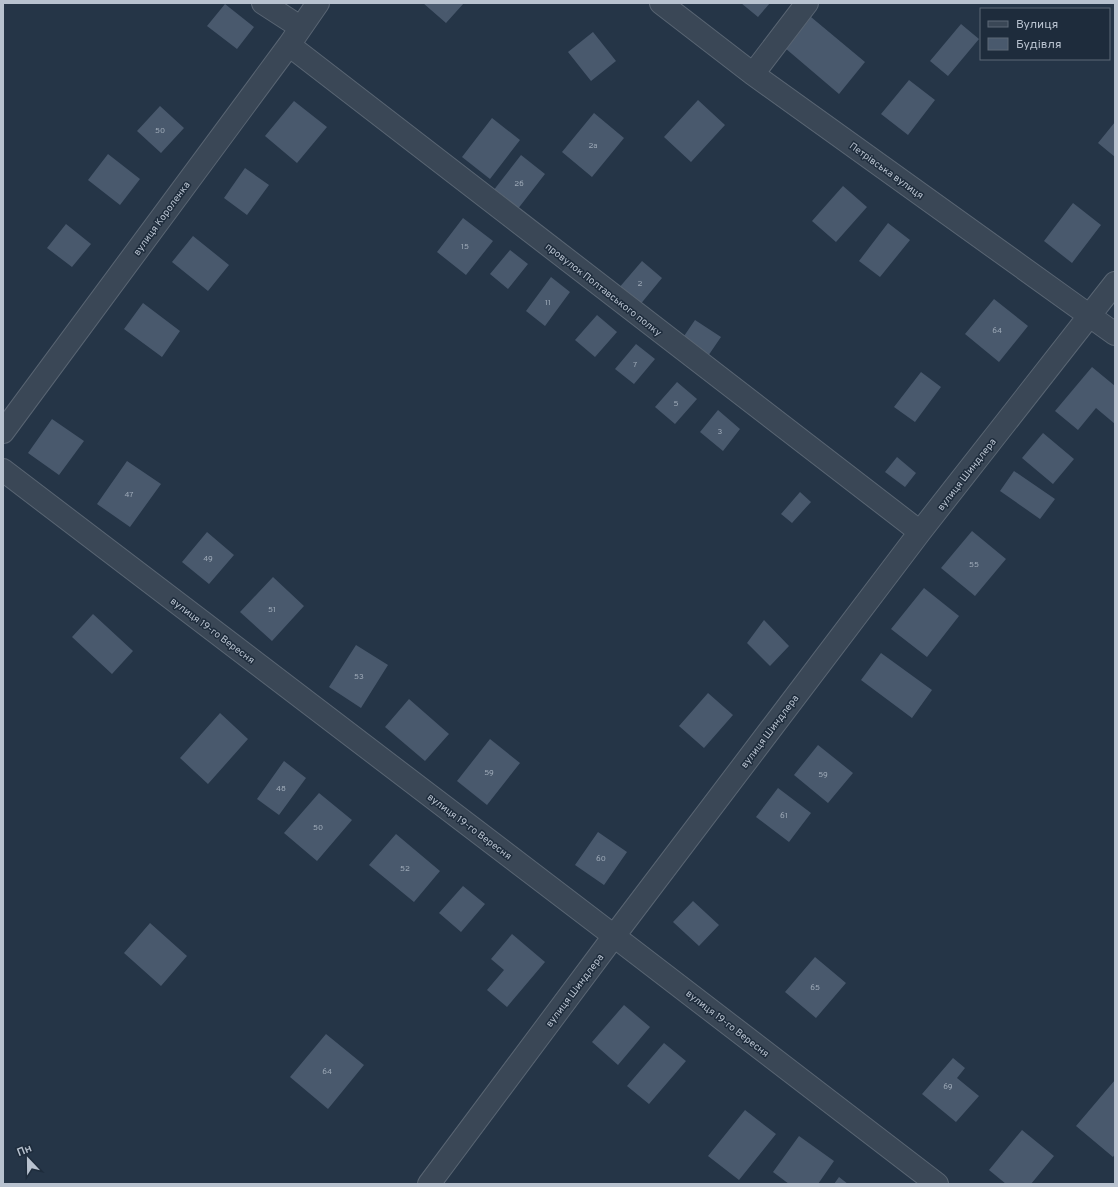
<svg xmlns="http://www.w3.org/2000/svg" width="1118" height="1187" font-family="Overpass,sans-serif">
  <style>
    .building { fill: #49596d }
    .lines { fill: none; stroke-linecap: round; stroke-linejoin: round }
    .minor-casing { stroke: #596573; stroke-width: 24 }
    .minor { stroke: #3a4756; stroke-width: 22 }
    .labels { text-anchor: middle; stroke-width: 3; stroke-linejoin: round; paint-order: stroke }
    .number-label { font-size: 8px; fill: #9ca8b6 }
    .street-label { font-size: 10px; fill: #b8c2cf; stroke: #1e2c3c }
  </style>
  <rect width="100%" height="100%" fill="#253547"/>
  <path class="building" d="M423,3h41l-18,20z
    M741,3h29l-12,14z
    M225,4l29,23 -17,22 -30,-23z
    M811,17l54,45 -26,32 -54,-46z
    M961,24l18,15 -31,37 -18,-15z
    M593,32l23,29 -25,20 -23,-29z
    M909,80l26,20 -27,35 -27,-21z
    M698,100l27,25 -34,37 -27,-25z
    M294,101l33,26 -30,36 -32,-27z
    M160,106l24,22 -23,25 -24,-22z
    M594,113l30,25 -32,39 -30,-25z
    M492,118l28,22 -30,39 -28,-22z
    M1115,122v35l-17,-14z
    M108,154l32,25 -20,26 -32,-25z
    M521,155l24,19 -28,36 -24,-19z
    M245,168l24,17 -22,30 -23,-17z
    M843,186l24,21 -31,35 -24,-21z
    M1073,203l28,22 -29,38 -28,-22z
    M463,218l30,23 -27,34 -29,-23z
    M888,223l22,17 -30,37 -21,-16z
    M66,224l25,20 -19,23 -25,-19z
    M193,236l36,29 -21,26 -36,-29z
    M510,250l18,14 -20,25 -18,-15z
    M642,261l20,17 -23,28 -21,-17z
    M551,277l19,15 -25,34 -19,-15z
    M994,299l34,27 -29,36 -34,-28z
    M143,303l37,28 -18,26 -38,-28z
    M597,315l20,17 -22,25 -20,-17z
    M695,320l26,17 -13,19 -26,-17z
    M636,344l19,15 -21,25 -19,-15z
    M1092,367l23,19v38l-19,-16 -18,22 -23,-19z
    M921,372l20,15 -26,35 -21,-15z
    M677,382l20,17 -22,25 -20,-17z
    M718,410l22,19 -17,22 -23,-19z
    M52,419l32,22 -25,34 -31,-22z
    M1043,433l31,26 -21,25 -31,-26z
    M897,457l19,16 -11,14 -20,-15z
    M127,461l34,23 -31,43 -33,-23z
    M1014,471l41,28 -15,20 -40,-28z
    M800,492l11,10 -19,21 -11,-9z
    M972,531l34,28 -31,37 -34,-28z
    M207,532l27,23 -25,29 -27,-22z
    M273,577l31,29 -32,35 -32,-29z
    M924,588l35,28 -32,41 -36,-28z
    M93,614l40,37 -21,23 -40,-37z
    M764,620l25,26 -19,20 -23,-23z
    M356,645l32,20 -27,43 -32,-21z
    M881,653l51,37 -20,28 -51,-38z
    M708,693l25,22 -29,33 -25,-22z
    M409,699l40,35 -24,27 -40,-34z
    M220,713l28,26 -40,45 -28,-26z
    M490,739l30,24 -33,42 -30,-24z
    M818,745l35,28 -25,30 -34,-28z
    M284,761l22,17 -27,37 -22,-16z
    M778,788l33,25 -22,29 -33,-25z
    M319,793l33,27 -35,41 -33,-28z
    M598,832l29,20 -23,33 -29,-20z
    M396,834l44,37 -26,31 -45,-37z
    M463,886l22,18 -24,28 -22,-19z
    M693,901l26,24 -20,21 -26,-24z
    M150,923l37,33 -26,30 -37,-33z
    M512,934l33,28 -38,45 -20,-17 17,-20 -13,-11z
    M815,957l31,26 -30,35 -31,-26z
    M624,1005l26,22 -32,38 -26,-23z
    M326,1034l38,31 -36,44 -38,-32z
    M664,1043l22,18 -37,43 -22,-18z
    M953,1058l12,10 -8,10 22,18 -23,26 -34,-28z
    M1115,1080v74l-2,3 -37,-31z
    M745,1110l31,24 -37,46 -31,-24z
    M1022,1130l32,26 -23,28h-25l-17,-14z
    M799,1136l35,25 -16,23h-29l-16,-12z
    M839,1177l9,7h-14z"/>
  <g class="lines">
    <defs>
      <path id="minor" d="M263,3l37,24
        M661,3l92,71 362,260
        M289,45l631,487
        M753,74l54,-71
        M3,432l286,-387 29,-42
        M3,470l611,466 323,248
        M429,1184l185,-248 306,-404 195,-249"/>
    </defs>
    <use href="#minor" class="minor-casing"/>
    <use href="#minor" class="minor"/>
  </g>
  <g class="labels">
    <g class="number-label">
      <text x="160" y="133">50</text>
      <text x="593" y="148">2а</text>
      <text x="519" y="186">2б</text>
      <text x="465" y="249">15</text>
      <text x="640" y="286">2</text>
      <text x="548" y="305">11</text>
      <text x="997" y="333">64</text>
      <text x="635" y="367">7</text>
      <text x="676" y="406">5</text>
      <text x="720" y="434">3</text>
      <text x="129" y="497">47</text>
      <text x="208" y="561">49</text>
      <text x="974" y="567">55</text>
      <text x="272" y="612">51</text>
      <text x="359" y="679">53</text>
      <text x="489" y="775">59</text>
      <text x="823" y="777">59</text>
      <text x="281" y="791">48</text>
      <text x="784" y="818">61</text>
      <text x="318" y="830">50</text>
      <text x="601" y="861">60</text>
      <text x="405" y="871">52</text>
      <text x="815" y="990">65</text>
      <text x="327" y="1074">64</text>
      <text x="948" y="1089">69</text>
    </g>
    <g class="street-label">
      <text transform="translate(887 170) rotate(36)" y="4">Петрівська вулиця</text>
      <text transform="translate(161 218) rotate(-54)" y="4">вулиця Короленка</text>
      <text transform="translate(604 289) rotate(38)" y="4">провулок Полтавського полку</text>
      <text transform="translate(966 474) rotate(-52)" y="4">вулиця Шиндлера</text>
      <text transform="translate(213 630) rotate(37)" y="4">вулиця 19-го Вересня</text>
      <text transform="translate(769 731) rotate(-53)" y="4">вулиця Шиндлера</text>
      <text transform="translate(470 826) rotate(37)" y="4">вулиця 19-го Вересня</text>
      <text transform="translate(574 990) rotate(-53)" y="4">вулиця Шиндлера</text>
      <text transform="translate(728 1023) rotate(38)" y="4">вулиця 19-го Вересня</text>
    </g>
  </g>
  <rect width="1118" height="1187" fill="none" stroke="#b8c2cf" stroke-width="8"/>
  <rect x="980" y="8" width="130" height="52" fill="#1e2c3c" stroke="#5c6877"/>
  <rect x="988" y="21" width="20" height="6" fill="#3a4756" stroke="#5c6877"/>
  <text x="1016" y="28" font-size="12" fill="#b8c2cf">Вулиця</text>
  <rect x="988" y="38" width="20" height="12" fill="#49596d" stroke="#5c6877"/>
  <text x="1016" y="48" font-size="12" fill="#b8c2cf">Будівля</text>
  <g transform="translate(28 1159) rotate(338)" stroke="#1e2c3c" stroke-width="3" paint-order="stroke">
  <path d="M0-3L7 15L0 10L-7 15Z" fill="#b8c2cf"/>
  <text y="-6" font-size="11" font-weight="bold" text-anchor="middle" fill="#b8c2cf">Пн</text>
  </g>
</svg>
